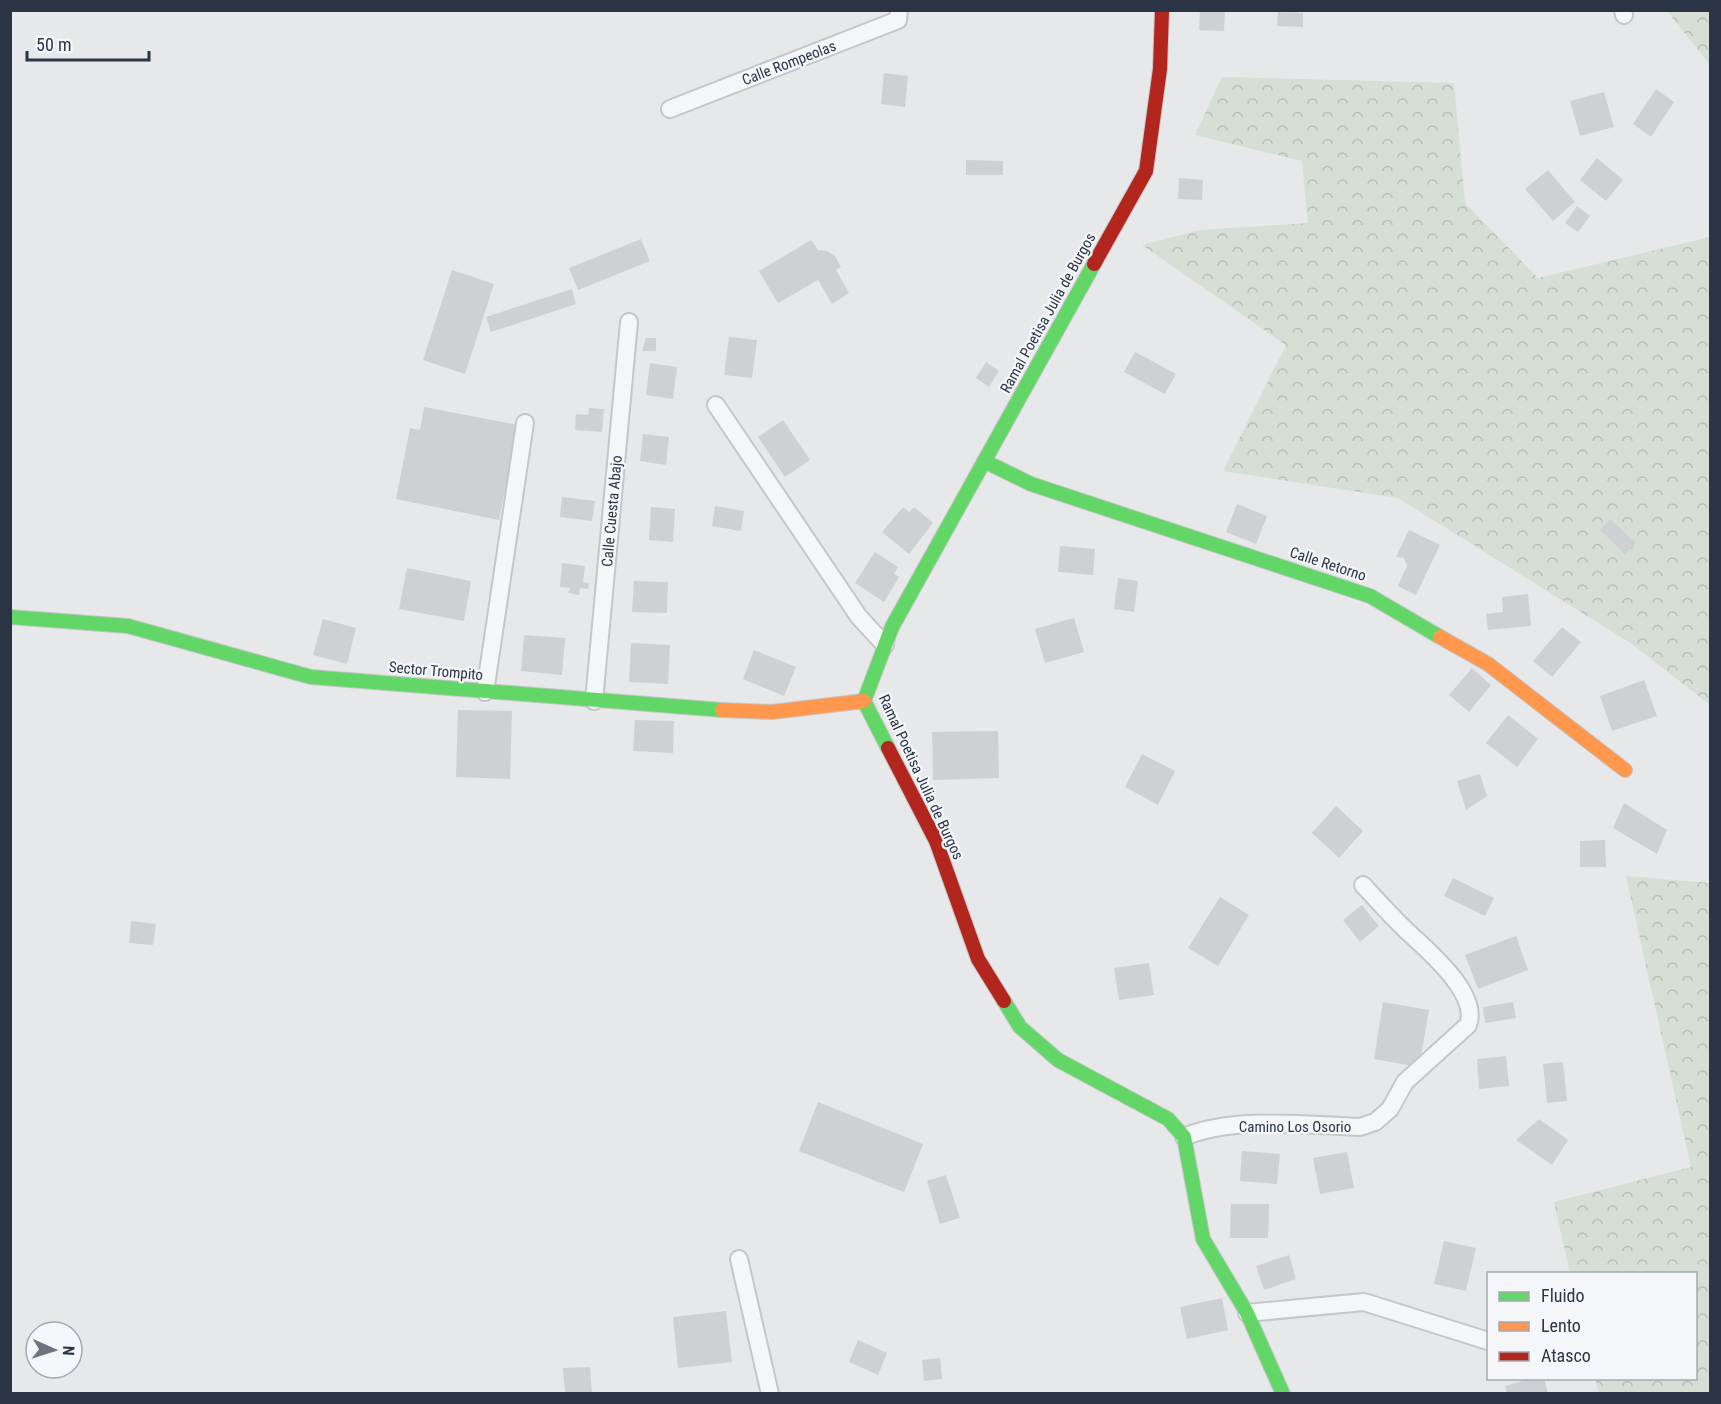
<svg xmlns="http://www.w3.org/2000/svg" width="1721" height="1404" font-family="'Roboto Condensed',sans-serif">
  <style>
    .forest { fill: url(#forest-crowns) }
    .building { fill: #ced0d3 }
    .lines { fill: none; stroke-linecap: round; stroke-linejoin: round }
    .street-casing { stroke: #c4c6c8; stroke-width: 20 }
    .fast-casing { stroke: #c4c6c8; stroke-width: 16 }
    .slow-casing { stroke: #c4c6c8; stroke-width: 16 }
    .jam-casing { stroke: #c4c6c8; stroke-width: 16 }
    .street { stroke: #f5f6f7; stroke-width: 16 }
    .fast { stroke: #63d668; stroke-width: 14 }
    .slow { stroke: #ff974d; stroke-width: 14 }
    .jam { stroke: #b3261e; stroke-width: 14 }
    .labels { text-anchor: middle; stroke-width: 4.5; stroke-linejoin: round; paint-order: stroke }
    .street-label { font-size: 15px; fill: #2b3445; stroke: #f4f6f9 }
  </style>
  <defs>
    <pattern id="forest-crowns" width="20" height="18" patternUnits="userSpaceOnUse" patternTransform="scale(1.5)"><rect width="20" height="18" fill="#d6ded6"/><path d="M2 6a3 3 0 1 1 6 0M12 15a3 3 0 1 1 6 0" fill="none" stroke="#b8bfb9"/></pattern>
  </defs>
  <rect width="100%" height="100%" fill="#e6e8ea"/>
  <path class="forest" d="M1667,11h43v54z
    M1222,77l232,6 11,120 73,75 172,-41v468l-78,-61 -234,-146 -175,-27 63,-126 -144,-100 59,-15 107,-7 -6,-62 -107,-26z
    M1626,876l84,7v510h-111l-4,-14 101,-1v-104l-126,-1 -16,-71 137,-35z"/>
  <path class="building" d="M1200,10h25l-1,21 -25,-1z
    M1278,12l25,1v14l-26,-1z
    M884,73l24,3 -3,31 -24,-3z
    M1656,89l18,13 -23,35 -18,-13z
    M1604,92l10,35 -34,9 -10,-35z
    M1597,158l26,22 -17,21 -26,-21z
    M966,160l37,1v14h-37z
    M1548,170l27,32 -22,19 -28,-32z
    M1179,178l24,2 -1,20 -24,-1z
    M1577,206l13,10 -12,16 -13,-9z
    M641,239l9,22 -72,29 -9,-22z
    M811,240l7,10 9,1 8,5 6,11 -5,3 13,23 -17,11 -14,-24 -40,23 -19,-32z
    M452,270l42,14 -29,90 -42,-14z
    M572,289l4,15 -85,28 -5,-15z
    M729,337l28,3 -5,38 -28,-3z
    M646,338h10v13h-14z
    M1135,352l41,22 -11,20 -41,-22z
    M986,362l13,9 -10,16 -13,-9z
    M650,363l27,4 -4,32 -27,-4z
    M424,407l94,18 -19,95 -103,-21 14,-71 10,2z
    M589,408l15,1 -2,23 -27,-2 1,-16 12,1z
    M783,420l27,40 -25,17 -27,-40z
    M643,434l26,3 -3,28 -26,-4z
    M562,497l33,4 -3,20 -32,-4z
    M1237,504l30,12 -11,28 -30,-12z
    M715,506l29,5 -3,20 -29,-5z
    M651,507l24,2 -2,33 -24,-2z
    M903,507l6,5 5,-5 19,16 -24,31 -27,-22z
    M1610,519l26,24 -11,11 -25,-24z
    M1409,530l31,15 -24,50 -18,-9 9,-20 -3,-8 -8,-1z
    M1060,546l35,3 -2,26 -35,-3z
    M875,552l23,15 -4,7 5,3 -15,25 -29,-19z
    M562,563l23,3 -2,16 6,1 -1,6 -8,-1 -1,7 -11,-2 2,-5 -10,-1z
    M407,568l64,13 -7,40 -65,-12z
    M1118,578l20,3 -4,31 -20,-3z
    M634,581l34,1 -1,31 -35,-1z
    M1528,594l3,32 -43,4 -2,-16 17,-2 -1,-15z
    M1074,618l10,34 -39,11 -10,-34z
    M323,619l33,9 -9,36 -34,-9z
    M1562,627l19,15 -29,35 -19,-16z
    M524,635l41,3 -3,37 -41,-4z
    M631,643l39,2 -2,39 -39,-2z
    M754,650l42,17 -12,29 -41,-17z
    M1472,668l19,17 -22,27 -20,-17z
    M1644,680l13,36 -45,15 -12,-35z
    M458,710l54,1 -2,68 -54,-2z
    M1508,715l30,24 -21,28 -31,-24z
    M635,720l39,1 -1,32 -40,-2z
    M998,731l1,47 -66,2 -1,-48z
    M1142,754l33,17 -17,34 -33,-18z
    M1480,774l7,22 -21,14 -9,-29z
    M1624,803l43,27 -10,24 -44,-26z
    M1336,806l27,25 -24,27 -27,-25z
    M1605,840l1,27h-26v-26z
    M1453,878l41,20 -9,18 -41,-20z
    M1220,897l29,18 -31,51 -30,-18z
    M1362,905l17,21 -19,16 -17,-22z
    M131,921l25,3 -3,21 -24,-2z
    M1516,936l12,34 -50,19 -13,-34z
    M1149,963l5,32 -35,5 -5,-32z
    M1383,1002l46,8 -10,57 -45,-8z
    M1513,1002l3,16 -31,5 -2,-16z
    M1506,1056l3,30 -30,3 -2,-30z
    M1563,1062l4,39 -20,2 -4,-39z
    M818,1102l105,42 -19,48 -105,-41z
    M1539,1119l29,21 -16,25 -36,-25z
    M1242,1151l38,3 -3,30 -37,-3z
    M1347,1152l7,36 -34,6 -7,-36z
    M946,1175l14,43 -20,6 -13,-43z
    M1231,1204h38l-1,34h-38z
    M1444,1241l32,7 -10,43 -32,-7z
    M1289,1255l7,24 -32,11 -8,-24z
    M1222,1298l6,32 -41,9 -7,-32z
    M726,1311l6,51 -54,6 -5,-51z
    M858,1340l29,13 -9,22 -29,-13z
    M940,1358l2,21 -18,2 -2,-21z
    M590,1367l2,27h-27l-2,-26z
    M1532,1378h12l4,16h-41l-2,-8z"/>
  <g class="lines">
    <defs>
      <path id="street" d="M1623,10l1,5
        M670,109l228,-89 1,-10
        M716,405l143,212 26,28
        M485,692l40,-269
        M594,701l35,-379
        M1184,1137c49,-21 123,-12 176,-10l15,-5 15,-13 15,-27 63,-57c12,-31 -40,-74 -60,-93 -16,-15 -31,-32 -45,-47
        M739,1259l31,135
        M1247,1313l117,-11 124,39"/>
      <path id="fast" d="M984,461l47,23 339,112 70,41
        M10,617l118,9 183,51 411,33
        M888,748l-24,-47 28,-74 202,-363
        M1004,1001l16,26 38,33 110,59 16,18 19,102 44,74 36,81"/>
      <path id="slow" d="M1440,637l48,27 137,106
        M722,710l50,2 92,-11"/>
      <path id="jam" d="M1094,264l52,-93 14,-102 2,-59
        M888,748l48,93 42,118 26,42"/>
    </defs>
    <use href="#street" class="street-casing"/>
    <use href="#fast" class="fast-casing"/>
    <use href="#slow" class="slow-casing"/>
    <use href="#jam" class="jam-casing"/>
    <use href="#street" class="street"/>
    <use href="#fast" class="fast"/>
    <use href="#slow" class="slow"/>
    <use href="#jam" class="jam"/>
  </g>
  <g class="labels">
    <g class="street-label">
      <text transform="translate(789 63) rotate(-21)" y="5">Calle Rompeolas</text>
      <text transform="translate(1048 313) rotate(-61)" y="5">Ramal Poetisa Julia de Burgos</text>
      <text transform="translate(612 511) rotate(-85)" y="5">Calle Cuesta Abajo</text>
      <text transform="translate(1328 564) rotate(18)" y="5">Calle Retorno</text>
      <text transform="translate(436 671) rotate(5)" y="5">Sector Trompito</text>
      <text transform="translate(921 777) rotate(65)" y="5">Ramal Poetisa Julia de Burgos</text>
      <text x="1295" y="1132">Camino Los Osorio</text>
    </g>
  </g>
  <rect width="1721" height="1404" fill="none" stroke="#2b3445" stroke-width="24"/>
  <rect x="1487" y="1272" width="210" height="108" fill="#f4f6f9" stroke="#a4a8b1" stroke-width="1.5"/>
  <rect x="1499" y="1292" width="30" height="9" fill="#63d668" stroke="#a4a8b1" stroke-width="1.5"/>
  <text x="1541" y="1302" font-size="18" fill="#2b3445">Fluido</text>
  <rect x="1499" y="1322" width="30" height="9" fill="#ff974d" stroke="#a4a8b1" stroke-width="1.5"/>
  <text x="1541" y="1332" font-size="18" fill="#2b3445">Lento</text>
  <rect x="1499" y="1352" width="30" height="9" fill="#b3261e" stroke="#a4a8b1" stroke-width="1.5"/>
  <text x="1541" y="1362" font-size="18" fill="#2b3445">Atasco</text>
  <g transform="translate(54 1350) rotate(93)"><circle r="28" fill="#f4f6f9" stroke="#a4a8b1" stroke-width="1.5"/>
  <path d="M0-4.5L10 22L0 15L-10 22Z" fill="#6c737f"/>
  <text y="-9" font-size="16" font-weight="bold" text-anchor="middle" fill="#2b3445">N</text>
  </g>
  <path d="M27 51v9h122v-9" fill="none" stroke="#2b3445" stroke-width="3"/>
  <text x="36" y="51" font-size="18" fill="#2b3445" stroke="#f4f6f9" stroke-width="4.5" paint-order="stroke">50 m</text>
</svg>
